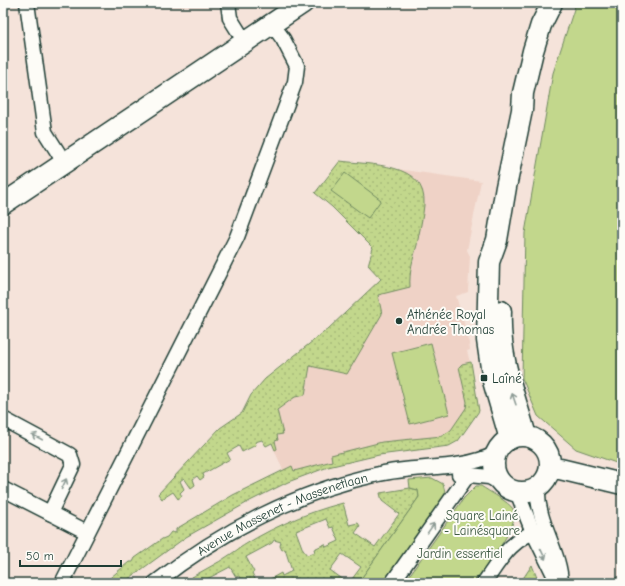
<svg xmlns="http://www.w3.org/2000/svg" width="625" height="586" font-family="'Comic Neue',sans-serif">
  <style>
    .built { fill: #efd2c6 }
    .grass { fill: url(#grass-dots); stroke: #708a60; fill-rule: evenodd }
    .park { fill: #c2d78c; stroke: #708a60 }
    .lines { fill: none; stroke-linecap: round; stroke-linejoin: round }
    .street-casing { stroke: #1f3d34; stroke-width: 17 }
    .secondary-casing { stroke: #1f3d34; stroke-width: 23 }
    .street { stroke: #fdfcf7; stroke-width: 14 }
    .secondary { stroke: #fdfcf7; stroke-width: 20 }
    .oneway { stroke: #8e9c96 }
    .poi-dot { fill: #1f3d34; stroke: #fdfcf7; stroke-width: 1.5 }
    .labels { text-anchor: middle; stroke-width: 4; stroke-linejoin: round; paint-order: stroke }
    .poi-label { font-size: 13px; fill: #1f3d34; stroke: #fdfcf7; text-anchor: start }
    .street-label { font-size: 13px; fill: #1f3d34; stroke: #fdfcf7 }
    .park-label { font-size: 13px; fill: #405c46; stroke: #fdfcf7 }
  </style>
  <defs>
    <pattern id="grass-dots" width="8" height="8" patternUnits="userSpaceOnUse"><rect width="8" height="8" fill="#c2d78c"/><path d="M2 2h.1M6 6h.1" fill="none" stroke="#a6b979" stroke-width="1.8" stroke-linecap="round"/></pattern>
  </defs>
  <rect width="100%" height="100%" fill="#f5e3da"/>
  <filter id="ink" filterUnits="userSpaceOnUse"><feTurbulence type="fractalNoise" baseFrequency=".025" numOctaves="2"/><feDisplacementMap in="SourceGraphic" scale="8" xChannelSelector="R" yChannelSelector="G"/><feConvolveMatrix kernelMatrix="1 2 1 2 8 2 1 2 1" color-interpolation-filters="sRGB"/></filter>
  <g filter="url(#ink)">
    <path class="built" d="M340,161l141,20 -14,69 3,6 -2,36 -12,4 12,41 2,13 -3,1 3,11h1l8,49 -21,30 -9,5 -70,9 -51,12 -40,15 -37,-87 14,-16 63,-50 53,-50 -13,-14 5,-17 -41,-41 -17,-14z"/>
    <path class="grass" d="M340,161c30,4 87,1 84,44 -1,13 -5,27 -7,40 -4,14 -8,27 -7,42l-32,8 4,19 -35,60 -37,-8 -5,29 -10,2 -18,13 6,24 -6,1 1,5 -3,1 2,8 -2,1 -3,-7 -6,3 -4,-6 -7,2 1,3 -14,7 -3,-6 -12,7 3,6 -27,15 1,3 -4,3 -3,-4 -4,3 2,6 -4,3 -7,-10 -4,3 4,8 -4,4 2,3 -4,3 -5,-7 -11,7 -4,-5 62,-66 22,-15 9,-18 14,-16 63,-50 53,-50 -13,-14 5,-17 -41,-41 -17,-14z
      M471,362l8,49 -21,30 -9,5 -70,9 -51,12 -40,15 -38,19 -64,36 -63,46h-20l6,-1 1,-4 19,-16h4l2,-4 27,-19 5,-2 4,-5 5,1v-4l57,-34 59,-29 2,5 38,-10 -1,-6 51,-13 60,-6 9,-6 15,-22 1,-6 -8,-35 3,-3z
      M410,488l8,2 1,7 -61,86h-9l12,-16 -19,-13 -12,16 18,13h-85l18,-10 1,3 10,-5 -7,-22 -3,1 -2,-4 1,-4 -7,-2 -2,3 -26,14 8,15 -2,1 5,10h-14l-4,-7 -3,1 -6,-10 -23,12v4h-24c15,-11 33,-18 48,-29 32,-23 73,-41 112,-51l6,22 9,-2 2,3 -5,7 20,14 24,-33 -17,-13 -2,-8zM326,519l4,9 3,-1 6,14 -13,6 -1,-3 -11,5 1,3 -8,3 -4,-5 -7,-19z
      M532,565l7,18h-19z"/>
    <path class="park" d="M576,3h46v462l-46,-16 -38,-33 -16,-38 3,-145 28,-160z
      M345,173l36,27 -13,18 -37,-27z
      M431,343l18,71 -39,10 -18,-71z
      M432,478l11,6 3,12 -60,87h-28l61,-86 -1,-7 -8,-2 -1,-8z
      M476,486h5c7,5 28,16 32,23 9,15 -30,61 -40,74h-69l60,-85z"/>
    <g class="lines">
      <defs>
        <g id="street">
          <path d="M27,3l18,129 19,30"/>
          <path d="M228,3l2,15 15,24"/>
          <path d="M3,419l67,36 3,10 -23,48"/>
          <path d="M459,474l30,3 10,5"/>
          <path d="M538,488c-2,34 22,62 23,95"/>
          <path d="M3,489l84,43"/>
          <path d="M517,492l16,40 25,51"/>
          <path d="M62,583l175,-346 58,-155 2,-16 -14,-27 -11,-15"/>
          <path id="s1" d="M155,583c65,-51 143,-92 224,-109 38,-9 81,-3 116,-20"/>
          <path d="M392,583l76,-108"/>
          <path d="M484,583c18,-26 26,-43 57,-54"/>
        </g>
        <path id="secondary" d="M3,204l300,-201
          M501,311c-2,48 13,81 25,125
          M494 464a28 28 0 1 1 56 0a28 28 0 1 1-56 0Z
          M510,439l-17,-58 -6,-41 2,-78 8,-22 9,-53 16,-77 1,-17 10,-42 8,-26 11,-22
          M551,469h9l62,15"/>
      </defs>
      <use href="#street" class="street-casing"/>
      <use href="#secondary" class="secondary-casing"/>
      <use href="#street" class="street"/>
      <use href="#secondary" class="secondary"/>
    </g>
    <defs><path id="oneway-shaft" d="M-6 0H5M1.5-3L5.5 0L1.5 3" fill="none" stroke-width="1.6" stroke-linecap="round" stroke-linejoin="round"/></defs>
    <g class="oneway">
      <use href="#oneway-shaft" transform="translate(514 399) rotate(-109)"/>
      <use href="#oneway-shaft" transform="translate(37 437) rotate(-152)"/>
      <use href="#oneway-shaft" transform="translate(64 484) rotate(-65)"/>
      <use href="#oneway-shaft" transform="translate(431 528) rotate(-55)"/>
      <use href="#oneway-shaft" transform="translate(543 554) rotate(65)"/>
    </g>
  </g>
  <g class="poi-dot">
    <circle cx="399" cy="321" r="4"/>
    <rect x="480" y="374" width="8" height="8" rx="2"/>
  </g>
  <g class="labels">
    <g class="poi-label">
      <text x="407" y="319">Athénée Royal<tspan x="407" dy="15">Andrée Thomas</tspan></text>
      <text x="492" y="383">Laîné</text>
    </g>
    <g class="street-label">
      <text dy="5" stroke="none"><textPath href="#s1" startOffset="146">Avenue Massenet - Massenetlaan</textPath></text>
    </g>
    <g class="park-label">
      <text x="482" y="520">Square Lainé<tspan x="482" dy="15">- Lainésquare</tspan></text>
      <text x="460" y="558">Jardin essentiel</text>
    </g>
  </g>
  <rect width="625" height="586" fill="none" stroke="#fdfcf7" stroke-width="16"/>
  <rect x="8" y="8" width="609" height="570" fill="none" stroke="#1f3d34" stroke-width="1.5" filter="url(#ink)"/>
  <path d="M20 560v6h101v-6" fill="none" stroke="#1f3d34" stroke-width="2"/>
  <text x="26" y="560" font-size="12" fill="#1f3d34" stroke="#fdfcf7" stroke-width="3" paint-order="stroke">50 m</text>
</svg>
